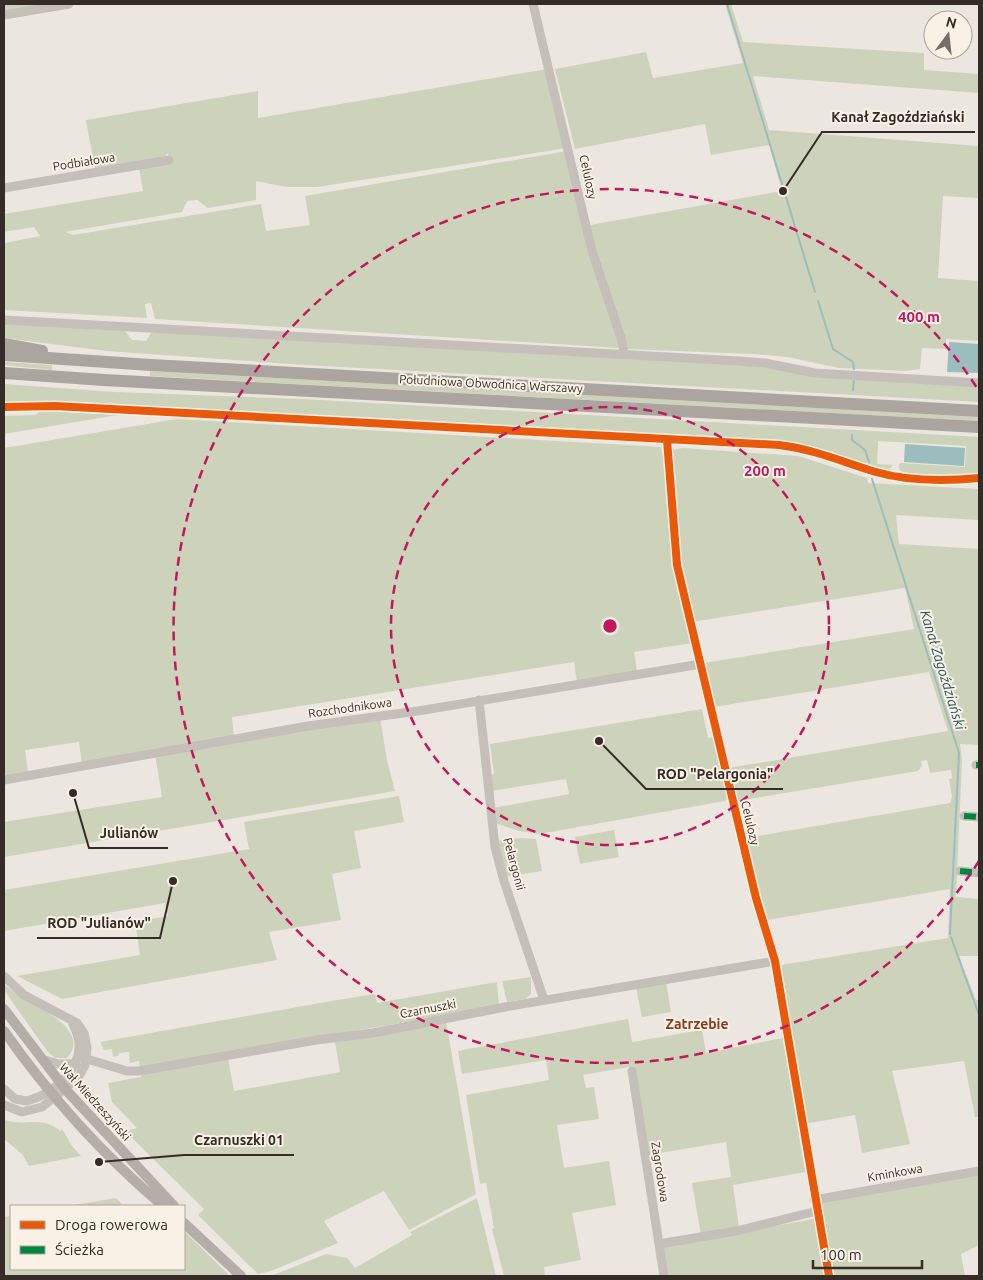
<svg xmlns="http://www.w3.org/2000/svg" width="983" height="1280" font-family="Ubuntu,sans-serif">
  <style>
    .green { fill: #cdd2ba }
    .water { fill: #9cbdbe }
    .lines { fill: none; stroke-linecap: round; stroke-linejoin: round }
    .stream { stroke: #9cbdbe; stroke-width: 2 }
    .minor { stroke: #c5bfb9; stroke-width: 9 }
    .major { stroke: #b4ada8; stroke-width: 10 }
    .highway { stroke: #aba59f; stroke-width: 12 }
    .quiet { stroke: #00873e; stroke-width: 6; stroke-dasharray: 12 6; stroke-linecap: butt }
    .cycleway-casing { stroke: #faf1e6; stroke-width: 11 }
    .cycleway { stroke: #e8590c; stroke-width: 8 }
    .ring { fill: none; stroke: #c2185b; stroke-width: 2.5; stroke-dasharray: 9 6 }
    .labels { text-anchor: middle; stroke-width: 4; stroke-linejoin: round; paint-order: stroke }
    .street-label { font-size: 12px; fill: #362c27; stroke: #faf1e6 }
    .water-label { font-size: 14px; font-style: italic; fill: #1c5358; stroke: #faf1e6 }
    .neighbourhood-label { font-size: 14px; font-weight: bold; fill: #87391e; stroke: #faf1e6 }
    .centre { fill: #c2185b; stroke: #faf1e6; stroke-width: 2.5 }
    .ring-label { font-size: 15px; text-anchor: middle; font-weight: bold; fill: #c2185b; stroke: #faf1e6; stroke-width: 4; stroke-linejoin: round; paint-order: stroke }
    .leader { fill: none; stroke: #362c27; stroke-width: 2 }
    .callout-dot { fill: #362c27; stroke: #faf1e6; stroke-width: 2 }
    .callout-label { font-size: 14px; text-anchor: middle; font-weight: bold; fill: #362c27; stroke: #faf1e6; stroke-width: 4; stroke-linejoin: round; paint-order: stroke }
  </style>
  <rect width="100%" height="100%" fill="#ece6e0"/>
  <path class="green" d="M4,4h51l-51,8z
    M725,4h6l12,38 181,11v17l55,4v19l-226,-17 16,54 210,16v52l-36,-2 -5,82 41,3v60l-33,-2v10l-24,-1 -2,21 -15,2 -67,-3 -50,-11 -36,-3 -125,-5 -36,-110 -1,-14 192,-34 -13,-46 -58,10 -6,-31 -130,25 -20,-80 91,-17 7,26 90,-15z
    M547,69l20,79 -250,39h-31l-30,-6v19l-48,8 -11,-8 -10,1 -5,11 -117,20 8,3 188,-31 5,27 44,-6 -5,-29 262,-45 53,192 -2,5 -463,-29 -4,-16 -6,1 2,14 -143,-8v-67l36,-7 -6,-9 -30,5v-18l139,-23 -4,-23 31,-6 -2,-9 -4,4 -69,12 -9,-49 172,-29v27z
    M4,323l121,8 7,9 14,1 5,-8 4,-1 610,33 214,20v17l-675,-37 -197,-14 -103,-13z
    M4,362l48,3v5l-48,-5z
    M150,371l829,46v4l-829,-45z
    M4,384l110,8 188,7 677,38v38l-25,1 -51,-3 -4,-4v-5l2,-1 64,4 1,-21 -88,-5 -1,23 16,1 -5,6 -74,-23 -29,-6 -582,-32 -169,-9 -30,2z
    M41,411l77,4 -114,19v-18l31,-1z
    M177,419l484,28 32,196 -59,9 3,20 -60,10 -3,-20 -342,55 2,20 -152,27 -3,-22 -54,8 3,22 -24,4v-328z
    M682,448l116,8 69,22 1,5 111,6v31l-83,-5 3,29 80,5v196l-19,-1 2,16 -6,137 23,2v57h-20l17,44h3v117h-4l-11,-56 -72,10 18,73 -48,9 -7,-38 -51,9 -23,-159 167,-27 2,-49 -183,31 -21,-82 204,-35 2,-6 -3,-18 3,-1 -1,-8 -21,3 -3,-13 -6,1 1,5 -4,5 -181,30 -8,-33 219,-37 -19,-59 -215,35 -10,-44 210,-34 -9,-41 -213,34 -14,-76 -2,-66 -4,-30z
    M702,709l6,29 7,-1 14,59 -4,5 -186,33 -20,-3 -24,-8 -2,-15 76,-14 -3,-15 -75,12 -1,-16 4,-1 -4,-30z
    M380,718l7,42 8,31 -391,66v-35l158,-25 -7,-43z
    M399,796l5,26 -50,9 7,37 -29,6 9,46 -72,12 8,28 -215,39 -45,-23 123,-21 -5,-33 33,-6 -3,-13 -161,28v-41l245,-41 -5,-27z
    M614,830l5,27 -39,7 -5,-27z
    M520,838l16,1 6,32 -38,6 -6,-36z
    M531,977v17l-6,5 -18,3 -5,-21z
    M497,982l2,24 -359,62 -1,-7 -9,2 -1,-11 -10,1 -1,3 -5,1 -1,-8 -8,1 -4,-8 237,-42 38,-6 2,9z
    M666,982l5,30 -29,5 -6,-30z
    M4,983c15,19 92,42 63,75h-12l-8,-7 -43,-61z
    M628,1019l4,23 70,-12 4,23 77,-15 22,134 -72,13 6,43 -38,7 -9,-52 39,-6 -5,-35 -78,13 -14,-89 -51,9 3,13 8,-1 5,32 -42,6 7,43 45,-7 7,44 -44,8 9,47 -37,7 1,9h-41l-12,-47 2,-1 -8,-45 -6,1 -14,-89 83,-15 -3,-20 -84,14 -4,-23z
    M446,1021l30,173 -67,36 -25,-39 -60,30 14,22 -67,28 -13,3 -60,-59 6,-6 -79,-78 12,-3 -25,-26 -4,-19 33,-6v-3l87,-16 6,33 106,-19 -5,-30z
    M5,1120c21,7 36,-5 55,11l2,-2 10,17 9,10 -52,10 -6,-11 -19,-16z
    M979,1173v72l-18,9 4,22h-132l-13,-74z
    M116,1198l8,8h-56z
    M477,1198l19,78h-225l55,-22 21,4 8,10 57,-33 -2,-3z
    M11,1216v53h173v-38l46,45h-226v-59z
    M814,1219l11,57h-159l-4,-30z"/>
  <path class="water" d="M949,342l30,2v29l-32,-1z
    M905,444l60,4 -1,18 -60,-4z"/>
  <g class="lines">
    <path class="stream" d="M727,4l88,288
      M818,301l15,48 20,13 1,7
      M853,390l1,-9
      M852,435v5l13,10 4,12
      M872,479l87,274 -9,181
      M951,937l28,78"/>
    <path class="minor" d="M533,4l59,247 30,90 2,13
      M4,15l65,-11
      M4,188l165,-28
      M4,320l735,41 26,2 50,10 164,10
      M4,407l51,-1 724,39c34,4 64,17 97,27 31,9 71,9 103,6
      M667,440l10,125 79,333 19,63 54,315
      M479,700l16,147 9,34 40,119
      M976,765h3
      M4,780l304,-54 110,-15 283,-47
      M964,816l15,1
      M960,871l19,2
      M4,976l20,19 53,28 7,10 3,15 -2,17 -7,13 -36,29 -20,5 -18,-7
      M42,1059l16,5h18
      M87,1059l40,12h12l177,-31 57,-7 132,-26 270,-46
      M632,1071l32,205
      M4,1089l11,10 12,2c25,-7 54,-30 52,-58 0,-7 -5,-15 -7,-22
      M814,1200l165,-29
      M659,1244l77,-13 81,-20"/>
    <path class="major" d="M4,1009l62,81 108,116
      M4,1031c45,64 99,124 159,175
      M184,1223l57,53"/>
    <path class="highway" d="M4,344l38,7
      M4,355l147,10 828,46
      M4,373l100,7 875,47"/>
    <path class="quiet" d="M976,765h3
      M964,816l15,1
      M960,871l19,2"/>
    <defs>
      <path id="cycleway" d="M4,407l51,-1 724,39c34,4 64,17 97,27 31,9 71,9 103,6
        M667,440l10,125 79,333 19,63 54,315"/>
    </defs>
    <use href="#cycleway" class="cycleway-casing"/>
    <use href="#cycleway" class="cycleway"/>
  </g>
  <g class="ring">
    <circle cx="610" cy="626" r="219"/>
    <path d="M979 861A437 437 0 1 1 979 391"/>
  </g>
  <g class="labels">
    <g class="street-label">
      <text transform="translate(84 162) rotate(-9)" y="4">Podbiałowa</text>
      <text transform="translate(588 177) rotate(78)" y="4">Celulozy</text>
      <text transform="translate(491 384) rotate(3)" y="4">Południowa Obwodnica Warszawy</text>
      <text transform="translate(350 708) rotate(-8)" y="4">Rozchodnikowa</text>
      <text transform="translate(750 823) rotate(77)" y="4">Celulozy</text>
      <text transform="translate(514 864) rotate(75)" y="4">Pelargonii</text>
      <text transform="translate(428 1009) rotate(-11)" y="4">Czarnuszki</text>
      <text transform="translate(95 1102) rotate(48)" y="4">Wał Miedzeszyński</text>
      <text transform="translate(660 1172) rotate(81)" y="4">Zagrodowa</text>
      <text transform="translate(895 1173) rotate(-10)" y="4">Kminkowa</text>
    </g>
    <g class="water-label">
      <text transform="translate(943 670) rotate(73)" y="5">Kanał Zagoździański</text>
    </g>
    <g class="neighbourhood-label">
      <text x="697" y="1029">Zatrzebie</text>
    </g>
  </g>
  <circle cx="610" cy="626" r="8" class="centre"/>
  <g class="ring-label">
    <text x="919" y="322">400 m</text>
    <text x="765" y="476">200 m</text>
  </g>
  <path class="leader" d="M783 191L822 132H975M599 741L646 789H783M73 793L89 848H168M173 881L160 938H37M99 1162L184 1155H294"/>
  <g class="callout-dot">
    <circle cx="783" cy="191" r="5"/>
    <circle cx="599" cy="741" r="5"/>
    <circle cx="73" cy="793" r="5"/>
    <circle cx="173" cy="881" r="5"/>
    <circle cx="99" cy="1162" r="5"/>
  </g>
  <g class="callout-label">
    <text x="898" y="122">Kanał Zagoździański</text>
    <text x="715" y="779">ROD "Pelargonia"</text>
    <text x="129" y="838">Julianów</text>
    <text x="99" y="928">ROD "Julianów"</text>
    <text x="239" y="1145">Czarnuszki 01</text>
  </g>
  <rect width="983" height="1280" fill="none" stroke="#362c27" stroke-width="10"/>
  <rect x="10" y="1205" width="175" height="65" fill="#faf1e6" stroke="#aca29a"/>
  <rect x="20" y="1221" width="25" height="8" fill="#e8590c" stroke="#aca29a"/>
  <text x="55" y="1230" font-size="15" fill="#362c27">Droga rowerowa</text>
  <rect x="20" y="1246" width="25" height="8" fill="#00873e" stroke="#aca29a"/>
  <text x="55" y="1255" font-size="15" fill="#362c27">Ścieżka</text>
  <g transform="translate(948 35) rotate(15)"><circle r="24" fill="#faf1e6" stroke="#aca29a"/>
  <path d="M0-4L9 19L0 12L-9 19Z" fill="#766d68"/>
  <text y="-8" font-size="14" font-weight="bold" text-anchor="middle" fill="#362c27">N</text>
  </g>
  <path d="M813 1260v8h109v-8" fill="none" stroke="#362c27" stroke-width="2.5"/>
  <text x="820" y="1260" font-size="15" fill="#362c27" stroke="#faf1e6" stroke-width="4" paint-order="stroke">100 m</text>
</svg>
